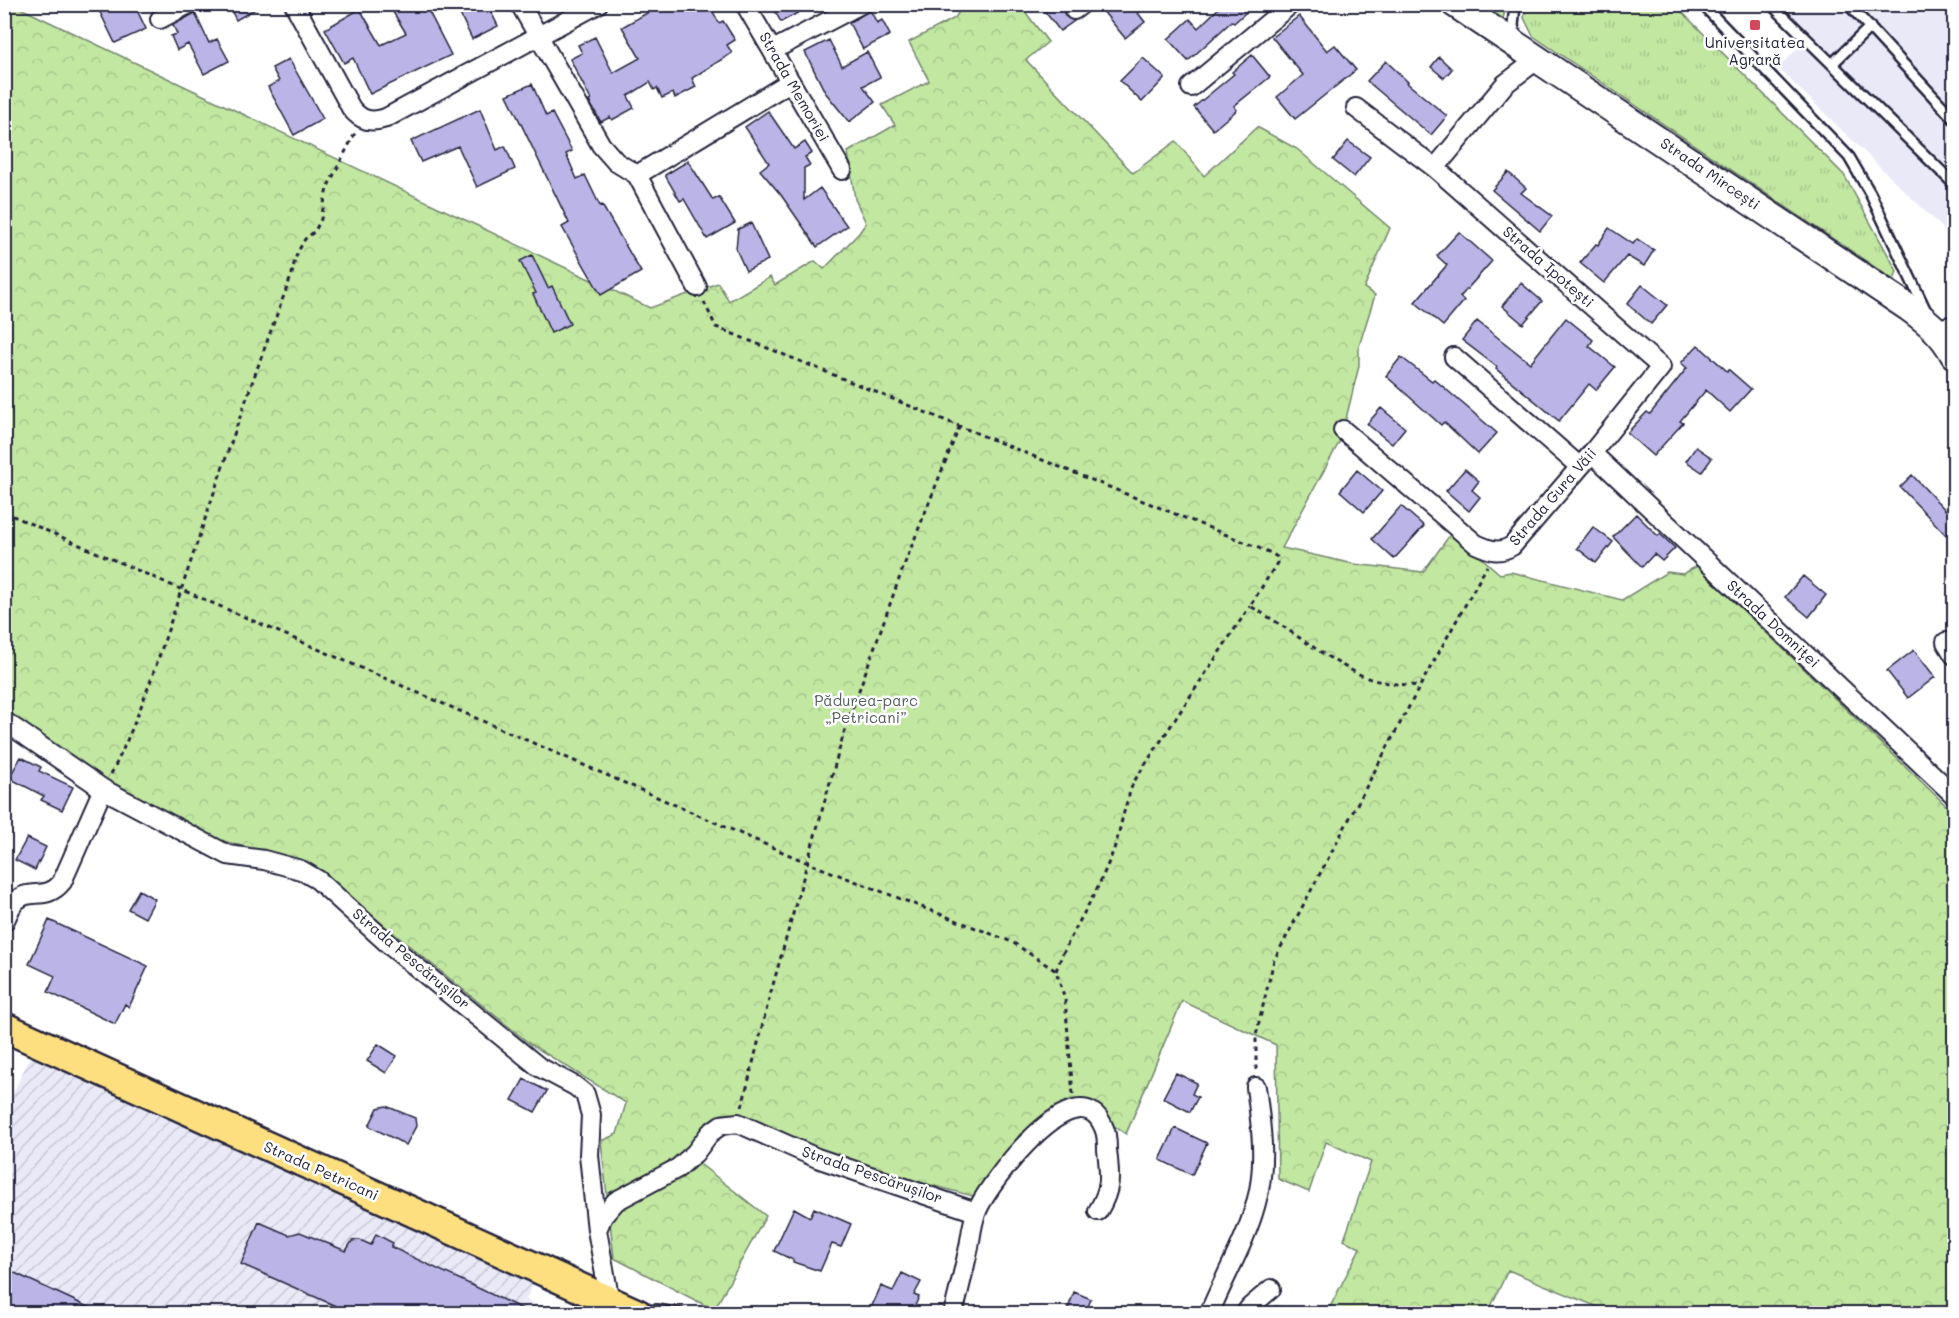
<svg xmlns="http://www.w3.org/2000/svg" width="1959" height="1318" font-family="Mali,sans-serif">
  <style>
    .built { fill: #eae9f8 }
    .industrial { fill: url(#industrial-furrows) }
    .grass { fill: url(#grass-tufts); stroke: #72846e; stroke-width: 1.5 }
    .forest { fill: url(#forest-crowns); stroke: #72846e; stroke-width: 1.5 }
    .building { fill: #bab5e6; stroke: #22223b; stroke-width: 1.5 }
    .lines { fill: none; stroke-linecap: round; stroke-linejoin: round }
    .lane-casing { stroke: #22223b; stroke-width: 14 }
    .street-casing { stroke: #22223b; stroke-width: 22 }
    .secondary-casing { stroke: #22223b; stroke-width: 30 }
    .primary-casing { stroke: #22223b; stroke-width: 33 }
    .path { stroke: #22223b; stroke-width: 3; stroke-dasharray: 4.5 4.5; stroke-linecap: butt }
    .lane { stroke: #fff; stroke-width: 9 }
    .street { stroke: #fff; stroke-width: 18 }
    .secondary { stroke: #fff; stroke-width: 26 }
    .primary { stroke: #fedf80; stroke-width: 28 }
    .poi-dot { fill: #d1495b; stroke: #fff; stroke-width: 2 }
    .labels { text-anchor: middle; stroke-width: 5; stroke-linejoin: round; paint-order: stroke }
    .poi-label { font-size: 15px; fill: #22223b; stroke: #fff }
    .street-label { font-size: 15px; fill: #22223b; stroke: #fff }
    .park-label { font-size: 15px; fill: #525d5a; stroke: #fff }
  </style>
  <defs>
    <pattern id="industrial-furrows" width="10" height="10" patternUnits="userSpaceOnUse" patternTransform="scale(1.5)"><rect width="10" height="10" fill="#eae9f8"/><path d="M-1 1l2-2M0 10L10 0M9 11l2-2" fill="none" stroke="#c8c8d6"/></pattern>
    <pattern id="grass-tufts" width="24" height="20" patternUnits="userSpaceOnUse" patternTransform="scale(1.5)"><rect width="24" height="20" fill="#c2e7a1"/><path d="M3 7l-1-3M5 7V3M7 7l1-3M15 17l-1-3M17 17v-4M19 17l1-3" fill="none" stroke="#a6c68c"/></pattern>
    <pattern id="forest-crowns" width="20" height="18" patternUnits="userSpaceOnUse" patternTransform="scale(1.5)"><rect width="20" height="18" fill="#c2e7a1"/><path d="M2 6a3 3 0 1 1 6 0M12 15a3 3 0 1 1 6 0" fill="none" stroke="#a6c68c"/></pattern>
  </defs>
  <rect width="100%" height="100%" fill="#fff"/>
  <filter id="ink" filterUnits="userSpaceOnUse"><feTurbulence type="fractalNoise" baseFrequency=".0167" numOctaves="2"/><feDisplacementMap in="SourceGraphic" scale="12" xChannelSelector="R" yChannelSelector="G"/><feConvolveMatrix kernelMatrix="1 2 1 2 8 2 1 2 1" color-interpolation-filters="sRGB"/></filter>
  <g filter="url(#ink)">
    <path class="built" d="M1766,5h188v234l-176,-171 26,-26z
      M526,1300l29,13 -35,1z"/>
    <path class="industrial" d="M30,1057l503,227 -13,29 -515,1v-203z"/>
    <path class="grass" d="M1479,5h27l-3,14h-2z
      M1526,5h149l169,170 53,96 -3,9 -361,-244 -9,-18z"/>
    <path class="forest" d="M5,5h9l636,303 68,-25 11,18 41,-24 5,8 40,-24 9,8 35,-36 7,-10 -11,-24 -7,-47 47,-27 -13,-20 47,-24 -20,-39 46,-24 7,-11 -1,-2h59l28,37 -22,18 107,113 43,-32 28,35 53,-49 40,22 93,79 -26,60 11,7 -16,51v20l-18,73 -59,109 72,16 69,8 29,-40 48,42 11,-2 111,28 45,-28 16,2 14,-8 257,247v500h-342l-104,-43 -20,43h-161l33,-65 -16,-8 27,-78 -45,-20 -17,50 -31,-13 -2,-134 -94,-44 -56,133 -51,-34 -55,34 -40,64 -113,-30 -145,-54 -36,39 80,63 -52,94 -100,-52 -13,-117 16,-7 9,-31 -96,-59 -224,-182 -107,-27 -91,-48 -103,-75z
      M1276,1306l32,7h-46z"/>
    <path class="building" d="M96,4h38l12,25 -31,14z
      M228,4h36l-28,16z
      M388,4h37l26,51 -81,39 -17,-36 -9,5 -19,-34 35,-20 21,36 25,-12z
      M455,4h32l11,22 -26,13z
      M663,4h46l10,19 4,-2 12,19 -8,5 5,8 -40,25 4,9 -21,11 -2,-5 -11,5 -5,-10 -3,2 -4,-8 -22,14 6,12 -22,12 -2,-3 -9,5 -12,-21 2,-1 -21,-41 12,-6 -4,-8 17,-8 18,36 27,-15 -18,-31z
      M771,4h43l-33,18z
      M1039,4h23l3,12 9,5 -14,10z
      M1109,4h40l-11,9 7,9 -20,16 -23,-28z
      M1223,4h32l-21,19 -2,-2 -44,40 -20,-22 22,-20 8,9z
      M870,10l7,13 5,-3 8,15 -27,14 -14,-26z
      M195,13l14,30 8,-4 12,22 -25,13 -16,-30 -11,6 -6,-14 6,-2 -4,-9z
      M1299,16l28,35 8,-6 21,25 -61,49 -18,-22 26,-22 -31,-38z
      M829,40l13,26 25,-14 13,25 -17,9 12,16 -26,20 -24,-30 -20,-40z
      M1252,55l18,22 -36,29 3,4 -24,20 -19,-23 40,-33 -2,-2z
      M1439,57l13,12 -8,9 -13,-11z
      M1143,58l22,20 -23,24 -22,-21z
      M289,59l34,60 -29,16 -26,-48 11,-6 -7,-13z
      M1386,61l22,21 -1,1 40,33 -16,19 -64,-54z
      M532,84l14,32 6,-3 20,38 -6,3 11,25 8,-4 15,31 2,-1 39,67 -40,23 -39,-68 7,-4 -62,-128z
      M480,109l17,41 8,-4 10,23 -38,18 -19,-41 -37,16 -10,-21z
      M768,111l26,38 11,-7 7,11 -7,4 5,8 -6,3v32l16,-12 27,38 -30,21 -36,-52 -21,-25 9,-7 -24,-36z
      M1348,141l22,16 -16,20 -21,-17z
      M688,161l25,39 6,-3 16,26 -28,16 -23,-40 -4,2 -15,-26z
      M1508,172l18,16 -5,5 31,23 -12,15 -48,-41z
      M751,223l17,37 -22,11 -10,-22 2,-20z
      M1609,228l24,16 4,-5 17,11 -10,16 -17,-10 -23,27 -24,-20 16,-19 2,1z
      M1459,232l33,29 -32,36 4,4 -21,25 -28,-24 32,-37 -10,-9z
      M532,255l16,33 4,-2 18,38 -19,9 -18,-39 3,-1 -16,-32z
      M1521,283l21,18 -19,23 -21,-18z
      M1642,285l25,20 -16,19 -24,-20z
      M1566,318l27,22 -4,6 26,21 -19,23 -7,-6 -30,37 -63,-52 1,-2 -35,-27 15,-19 53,42z
      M1698,345l29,26 2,-1 22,19 -21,23 -24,-22 -26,31 3,2 -30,33 -26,-23 20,-21 3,2 37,-46 -6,-5z
      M1401,357l31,24 2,-2 63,54 -19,21 -34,-32 -3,3 -55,-49z
      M1381,408l24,20 -13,16 -25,-20z
      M1696,447l16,11 -10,14 -16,-11z
      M1465,469l14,12 -7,9 8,7 -11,14 -23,-20z
      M1357,470l25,21 -18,21 -24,-21z
      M1912,475l42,44v8l-8,8 -46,-48z
      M1401,506l23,20 -30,33 -22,-20z
      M1636,514l22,22 2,-2 15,14 -13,13 -8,-7 -12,13 -29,-30z
      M1593,527l20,15 -17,21 -19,-15z
      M1803,576l23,19 -17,22 -24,-20z
      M1914,650l21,27 -27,21 -21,-27z
      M21,757l20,10 -2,4 34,16 -11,23 -21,-10 3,-4 -35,-18z
      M27,838l19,9 -11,23 -20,-10z
      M139,890l16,9 -10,19 -17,-9z
      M49,920l99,46 -19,41 -4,-3 -10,20 -67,-32 7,-16 -26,-12z
      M378,1044l19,12 -11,17 -19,-12z
      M1176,1073l21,10 -5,11 6,3 -8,15 -27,-14z
      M524,1079l23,12 -12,21 -23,-12z
      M386,1106l29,12 1,8 -10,19 -37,-19 9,-18z
      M1175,1128l32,15 -15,32 -32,-15z
      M794,1208l16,9 4,-9 37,16 -10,23 -9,-3 -12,27 -27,-9v-2l-19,-9z
      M259,1222l30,13 11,-3 46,19 6,-10 8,-1 11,5 5,-11 17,9 -2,4 142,67h-196l1,-7 -97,-43z
      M4,1268l99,46h-99z
      M902,1273l19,9 -7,13 5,2 -8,17h-37l1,-4 -4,-2 10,-22 12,5z
      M1074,1292l17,7 -6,15h-19z"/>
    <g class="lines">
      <defs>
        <path id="lane" d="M1515,4l-2,22 4,12
          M1702,4l147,153 21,36 56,118
          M1771,4l183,180
          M1848,4l106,115
          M1833,63l37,-36
          M1934,325l20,-4
          M642,1311l15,-1 24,4"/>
        <path id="street" d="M294,4l57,104c10,13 20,15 35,10l212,-114
          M520,4l81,141 15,17 21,13 60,112
          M745,4l97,166
          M1074,10l8,-6
          M160,19l29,-15
          M773,50l88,-46
          M1191,87l100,-83
          M1435,168l70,-84 33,-25
          M637,175l153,-93
          M1454,357l125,109
          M1343,430l133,114c13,6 23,10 36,2l80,-93 69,-86 -226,-199 -79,-60
          M1592,453l362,342
          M1946,642l8,13
          M4,721l99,68 125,66 36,5 37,10 17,10 75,68 146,119 36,19 10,8 6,21 -2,40 8,75
          M4,922c4,-7 6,-16 12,-21 14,-14 30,1 46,-19l41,-93
          M610,1302l-13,-72 6,-14 13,-15 62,-33 17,-15 15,-20 11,-8 17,-2 79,35 159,54
          M953,1314c6,-23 11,-45 16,-67 2,-11 3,-25 8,-36 11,-27 101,-148 127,-83 3,6 3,15 3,22 3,26 5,38 -9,61
          M1209,1314c15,-37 37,-73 47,-111 11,-38 5,-78 0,-116
          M1245,1314l5,-7 21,-18"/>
        <path id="secondary" d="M1455,4l454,304c19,14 34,26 45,47"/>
        <path id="primary" d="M4,1027l634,287"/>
      </defs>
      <use href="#lane" class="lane-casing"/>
      <use href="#street" class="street-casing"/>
      <use href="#secondary" class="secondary-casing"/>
      <use href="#primary" class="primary-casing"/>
      <path class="path" d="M704,302l12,25 555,226 6,4v6l-27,43c38,21 72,51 111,69 17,9 41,9 59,11
        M4,512l804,351 204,79 44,29 9,28 8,96
        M111,774c35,-68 55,-141 80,-213 32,-96 65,-192 101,-287l3,-15 5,-11 5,-9 10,-8 6,-12 6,-31 28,-55
        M1056,971c11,-32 31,-60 45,-91 7,-16 14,-31 18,-48 4,-17 8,-32 14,-49l117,-177
        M1256,1070v-35l18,-75 146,-274 67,-120
        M742,1107l27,-108 76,-270 58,-161 57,-143"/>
      <use href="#lane" class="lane"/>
      <use href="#street" class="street"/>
      <use href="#secondary" class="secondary"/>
      <use href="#primary" class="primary"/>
    </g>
  </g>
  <rect class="poi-dot" x="1749" y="19" width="12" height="12" rx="3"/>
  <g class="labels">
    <g class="poi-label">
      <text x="1755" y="48">Universitatea<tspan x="1755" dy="17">Agrară</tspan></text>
    </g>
    <g class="street-label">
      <text transform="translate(794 87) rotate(60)" y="5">Strada Memoriei</text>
      <text transform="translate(1710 174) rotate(34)" y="5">Strada Mircești</text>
      <text transform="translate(1548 267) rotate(41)" y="5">Strada Ipotești</text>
      <text transform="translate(1553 497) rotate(-49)" y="5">Strada Gura Văii</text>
      <text transform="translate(1773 624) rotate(43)" y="5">Strada Domniței</text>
      <text transform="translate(411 959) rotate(40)" y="5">Strada Pescărușilor</text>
      <text transform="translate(321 1171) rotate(24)" y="5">Strada Petricani</text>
      <text transform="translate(872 1175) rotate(19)" y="5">Strada Pescărușilor</text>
    </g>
    <g class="park-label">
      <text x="866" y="706">Pădurea-parc<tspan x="866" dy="17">„Petricani”</tspan></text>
    </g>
  </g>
  <rect width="1959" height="1318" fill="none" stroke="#fff" stroke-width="24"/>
  <rect x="12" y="12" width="1935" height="1294" fill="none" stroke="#22223b" stroke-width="2" filter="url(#ink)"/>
</svg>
